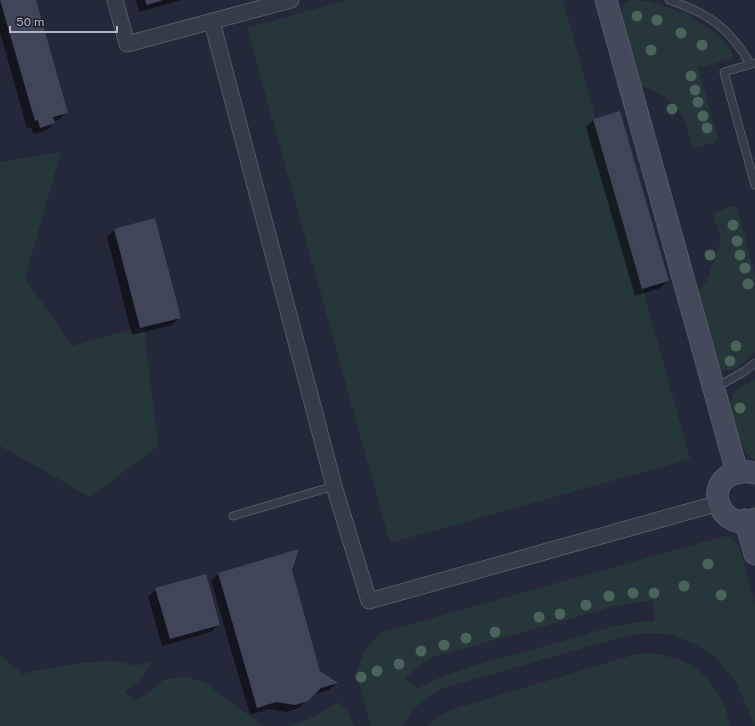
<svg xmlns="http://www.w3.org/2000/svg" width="755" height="726" font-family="'Public Sans',sans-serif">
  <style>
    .green { fill: #26363a; fill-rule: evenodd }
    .shadow { fill: #0007 }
    .building { fill: #3f4658 }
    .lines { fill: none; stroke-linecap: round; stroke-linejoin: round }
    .lane-casing { stroke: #545966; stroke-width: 9 }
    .street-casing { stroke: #545966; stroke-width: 17 }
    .secondary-casing { stroke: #545966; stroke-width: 23 }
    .lane { stroke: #363b49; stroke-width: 7 }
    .street { stroke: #363b49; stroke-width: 15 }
    .secondary { stroke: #454a5b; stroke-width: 21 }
    .tree { fill: #4a645c }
  </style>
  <rect width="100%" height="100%" fill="#232938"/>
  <path class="green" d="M348,0h215l127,459 -300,84 -143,-515z
    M631,0l18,1 37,12 35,24 12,18 -3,4 -32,9 20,70 -3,4 -22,7c-11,-41 -13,-47 -53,-64l-19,-73 3,-8z
    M61,152l-36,126 47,68 72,-20 14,120 -68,51 -90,-51v-284z
    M737,206l18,71v75c-10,10 -19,20 -34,19l-4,-6 -19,-72 10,-15 13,-38 -8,-27 16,-6z
    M755,379v81l-7,-5 -9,-14 -10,-34 6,-16z
    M725,536l6,1 8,9 16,57v123l-19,-44 -22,-26 -21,-13 -21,-8 -24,-2 -19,2 -186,53 -29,20 -12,18h-31l-15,-53 7,-19 16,-21zM653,600l2,21c-38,1 -76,16 -113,26 -41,12 -88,20 -125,42l-12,-11 25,-20 189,-53z
    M647,653c12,2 25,3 36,8 25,11 43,39 47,65h-303l9,-8 14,-8 183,-55z
    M0,657h3l19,17c29,-7 59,-12 89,-13 20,0 19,10 41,-1l-9,17 -18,16 10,7 14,-7 14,-13 21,-4 20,6 60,44h-264z
    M338,702l9,8 7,16h-66l21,-7z"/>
  <path class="shadow" d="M0,0h35l32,112 -8,8 -5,1v2l-7,7 -14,4 -2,-7 -4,1 -27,-96z
    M136,0h46l-43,12z
    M593,120l75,161 -8,7 -25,8 -49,-169z
    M114,230l66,87 -8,8 -40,10 -25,-98z
    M291,570l29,101 16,12 -7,7 -17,5 -13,13 -12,4 -19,-3 -18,6 -39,-134 7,-7z
    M156,589l63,36 -8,7 -49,14 -14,-49z"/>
  <path class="building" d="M0,0h36l32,113 -15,4 2,6 -15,5 -2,-8 -3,1z
    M145,0h18l-16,5z
    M620,111l49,170 -27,8 -49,-170z
    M155,218l26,100 -41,10 -26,-99z
    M299,549l-7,21 28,101 18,12 -17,5 -13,13 -13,4 -19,-3 -19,6 -39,-135z
    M206,574l14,51 -50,14 -15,-51z"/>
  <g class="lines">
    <defs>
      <path id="lane" d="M669,0c39,13 61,28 81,64
        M755,63l-31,9 31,113
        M715,388l30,-17 10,-8
        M233,516l101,-30"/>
      <path id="street" d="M115,0l12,44 164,-44
        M212,22l122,464 35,115 350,-98"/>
      <path id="secondary" d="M606,0l131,472
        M755,473c-7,-2 -11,-2 -18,0 -37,8 -16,62 18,46
        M745,520l10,34"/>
    </defs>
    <use href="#lane" class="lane-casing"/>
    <use href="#street" class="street-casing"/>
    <use href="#secondary" class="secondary-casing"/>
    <use href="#lane" class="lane"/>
    <use href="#street" class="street"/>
    <use href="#secondary" class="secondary"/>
  </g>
  <g class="tree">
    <circle cx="637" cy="16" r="5.5"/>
    <circle cx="657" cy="20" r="5.5"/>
    <circle cx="681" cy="33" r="5.5"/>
    <circle cx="702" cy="45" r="5.5"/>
    <circle cx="651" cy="50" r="5.5"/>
    <circle cx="691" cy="76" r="5.5"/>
    <circle cx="695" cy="90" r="5.5"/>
    <circle cx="698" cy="102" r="5.5"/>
    <circle cx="672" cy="109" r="5.5"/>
    <circle cx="703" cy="116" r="5.5"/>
    <circle cx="707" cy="128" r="5.5"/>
    <circle cx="733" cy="225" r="5.5"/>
    <circle cx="737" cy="241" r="5.5"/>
    <circle cx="710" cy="255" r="5.5"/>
    <circle cx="740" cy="255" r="5.5"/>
    <circle cx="745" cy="268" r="5.5"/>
    <circle cx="748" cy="284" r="5.5"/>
    <circle cx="736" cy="346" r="5.5"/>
    <circle cx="730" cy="361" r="5.5"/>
    <circle cx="740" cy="408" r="5.5"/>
    <circle cx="708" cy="564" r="5.5"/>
    <circle cx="684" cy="586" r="5.5"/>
    <circle cx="633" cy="593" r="5.5"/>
    <circle cx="654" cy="593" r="5.5"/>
    <circle cx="721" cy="595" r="5.5"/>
    <circle cx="609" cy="596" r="5.5"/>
    <circle cx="586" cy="605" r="5.5"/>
    <circle cx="560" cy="614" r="5.5"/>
    <circle cx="539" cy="617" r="5.5"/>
    <circle cx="495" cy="632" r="5.5"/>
    <circle cx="466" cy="638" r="5.5"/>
    <circle cx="444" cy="645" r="5.5"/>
    <circle cx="421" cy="651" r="5.5"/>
    <circle cx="399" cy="664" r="5.5"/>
    <circle cx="377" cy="671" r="5.5"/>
    <circle cx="361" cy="677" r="5.5"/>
  </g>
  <path d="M10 26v6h107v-6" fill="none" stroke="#b1b6c5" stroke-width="2"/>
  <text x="16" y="26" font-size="12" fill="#b1b6c5" stroke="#1c212d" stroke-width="3" paint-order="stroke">50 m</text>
</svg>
